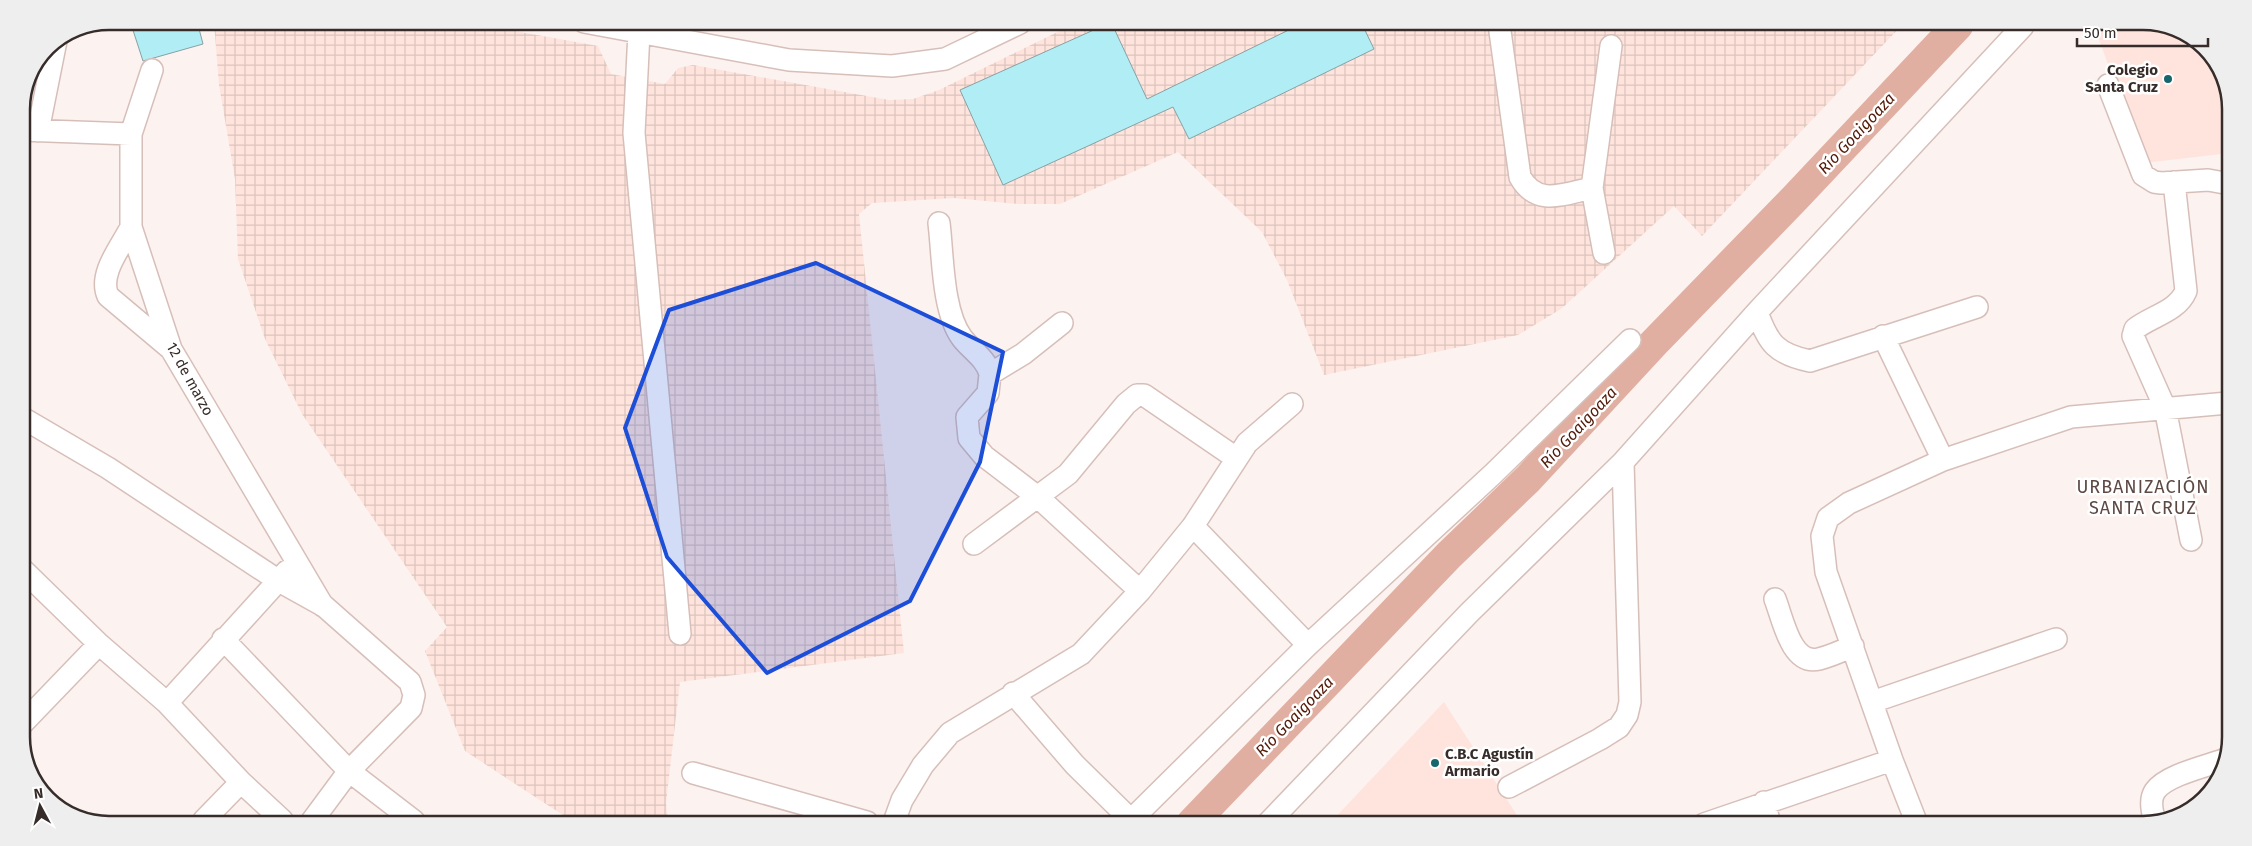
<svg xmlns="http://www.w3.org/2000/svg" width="2252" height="846" font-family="'Fira Sans',sans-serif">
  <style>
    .built { fill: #ffe4dd }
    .industrial { fill: url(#industrial-grid) }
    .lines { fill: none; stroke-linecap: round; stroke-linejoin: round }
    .river { stroke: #e0afa1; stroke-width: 31 }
    .building { fill: #b1edf4; stroke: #87a1a4 }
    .minor-casing { stroke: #d7bfb9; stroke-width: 24 }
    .minor { stroke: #fff; stroke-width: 21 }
    .marked { fill: #1d4ed8; fill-opacity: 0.2; stroke: #1d4ed8; stroke-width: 4; stroke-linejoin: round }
    .poi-dot { fill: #17656d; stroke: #fff; stroke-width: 2 }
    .labels { text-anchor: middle; stroke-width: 5; stroke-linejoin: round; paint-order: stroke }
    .poi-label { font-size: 15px; font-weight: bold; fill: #362d2a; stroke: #fff; text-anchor: end }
    .street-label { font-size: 15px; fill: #362d2a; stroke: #fff }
    .water-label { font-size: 16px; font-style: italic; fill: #531909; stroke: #fff }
    .quarter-label { font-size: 18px; letter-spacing: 1px; fill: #5d4944; stroke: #fff }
    .rim { fill: none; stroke: #362d2a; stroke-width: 2.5 }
  </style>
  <defs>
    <pattern id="industrial-grid" width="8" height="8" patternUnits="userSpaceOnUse" patternTransform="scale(1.25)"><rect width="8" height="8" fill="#ffe4dd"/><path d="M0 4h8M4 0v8" fill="none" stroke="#dbc4be"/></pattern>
  </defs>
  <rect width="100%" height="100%" fill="#fcf2f0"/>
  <path class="built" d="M2094,26h78l41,30 18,47 -1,50 -86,10z
    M1444,702l78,121h-192z"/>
  <path class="industrial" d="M214,22h252l132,24 13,28 54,10 13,-16 15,-3 196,35 24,-1 26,-9 137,-67 826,2 -200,211 -28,-30 -113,103 -43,26 -194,40 -37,-95 -25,-48 -84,-80 -118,52h-41l-65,-6 -82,5 -13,11 45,439 -224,29 -14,121 2,18h-96l-107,-70 -40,-100 22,-24 -145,-213 -37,-75 -27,-80 -3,-80 -16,-94z"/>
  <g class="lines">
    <path class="river" d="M1192,823l257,-268 79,-76 126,-136 141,-145 163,-173"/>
  </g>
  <path class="building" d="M130,21h67l6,23 -60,17z
    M1107,24h5l35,75 154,-75h61l12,25 -185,90 -16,-32 -170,78 -43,-95z"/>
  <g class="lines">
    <defs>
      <path id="minor" d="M584,22l205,38 103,6 53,-7 75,-36
        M1499,24l21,153c17,30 43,17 72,11
        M639,32l-5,101 46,501
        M152,70l-21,64v93l40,122 152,257
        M2108,85l35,90 11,7 7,1 47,-3 22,4
        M21,130l110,4
        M38,131l18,-90
        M2174,182l12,109c-9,21 -35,25 -51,38l-2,7 32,72 26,132
        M939,223c4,32 3,88 23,115 9,12 24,20 28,36l-2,19 -21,24 2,21 15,18 55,42 101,93
        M131,227c-10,20 -33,47 -23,69l63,53
        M1604,253l-12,-65 19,-142
        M1757,312c11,31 19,42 53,49l167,-54
        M1883,336l60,124
        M990,374l33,-20 39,-31
        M21,417l87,51 171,113 45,25 86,76 4,13 -3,13 -62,63 -37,50
        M1193,526l115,119
        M974,544l94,-70 58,-70 11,-9h7l92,63
        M21,568l78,76 68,59 74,79 41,38
        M1775,599c8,20 16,67 44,60 12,-3 23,-8 34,-13
        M223,639l126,132 65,50
        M1013,693l62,72 56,55
        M1872,702l184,-63
        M167,703l120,-132
        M21,725l78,-81
        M693,773l174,49
        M1509,787l91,-48 19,-12 8,-12 3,-13 -7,-240
        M1764,802l6,22
        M204,820l37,-38
        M2155,821c-3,-9 -6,-21 0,-30 11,-16 52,-25 71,-32
        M894,822l8,-22 21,-35 27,-32 131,-79 59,-63 53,-65 54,-83 45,-39
        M1129,822l179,-177 185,-171 137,-134
        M1268,823l201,-210 154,-151 134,-150 266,-286
        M1704,824l188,-64
        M1917,824l-25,-64 -66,-188 -4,-36 6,-18 21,-15 94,-43 128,-43 157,-14"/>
    </defs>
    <use href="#minor" class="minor-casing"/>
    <use href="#minor" class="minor"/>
  </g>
  <path class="marked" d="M816,263l187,89 -23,110 -70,139 -143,72 -100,-116 -42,-129 44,-118z"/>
  <g class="poi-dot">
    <circle cx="2168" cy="79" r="5"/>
    <circle cx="1435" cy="763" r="5"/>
  </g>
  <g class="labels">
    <g class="poi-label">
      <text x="2158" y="75">Colegio<tspan x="2158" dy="17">Santa Cruz</tspan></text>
      <text x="1445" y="759" text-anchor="start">C.B.C Agustín<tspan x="1445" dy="17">Armario</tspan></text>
    </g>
    <g class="street-label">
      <text transform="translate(190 379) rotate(61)" y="5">12 de marzo</text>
    </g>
    <g class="water-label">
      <text transform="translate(1856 133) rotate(-47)" y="6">Río Goaigoaza</text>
      <text transform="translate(1578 427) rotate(-47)" y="6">Río Goaigoaza</text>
      <text transform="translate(1294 716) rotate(-46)" y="6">Río Goaigoaza</text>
    </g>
    <g class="quarter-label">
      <text x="2143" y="493">URBANIZACIÓN<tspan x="2143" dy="21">SANTA CRUZ</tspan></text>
    </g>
  </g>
  <path d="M0 0H2252V846H0ZM109 30H2143A79 79 0 0 1 2222 109V737A79 79 0 0 1 2143 816H109A79 79 0 0 1 30 737V109A79 79 0 0 1 109 30Z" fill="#efeeee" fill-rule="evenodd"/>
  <path class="rim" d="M109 30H2143A79 79 0 0 1 2222 109V737A79 79 0 0 1 2143 816H109A79 79 0 0 1 30 737V109A79 79 0 0 1 109 30Z"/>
  <g transform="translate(40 806) rotate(353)" stroke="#ffffff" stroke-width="4" paint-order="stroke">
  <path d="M0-4L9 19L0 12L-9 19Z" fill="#362d2a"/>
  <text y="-8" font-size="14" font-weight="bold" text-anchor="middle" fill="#362d2a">N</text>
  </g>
  <path d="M2077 38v8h131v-8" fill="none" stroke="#362d2a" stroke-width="2.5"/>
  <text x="2084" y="38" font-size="15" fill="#362d2a" stroke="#ffffff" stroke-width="4" paint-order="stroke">50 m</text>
</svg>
